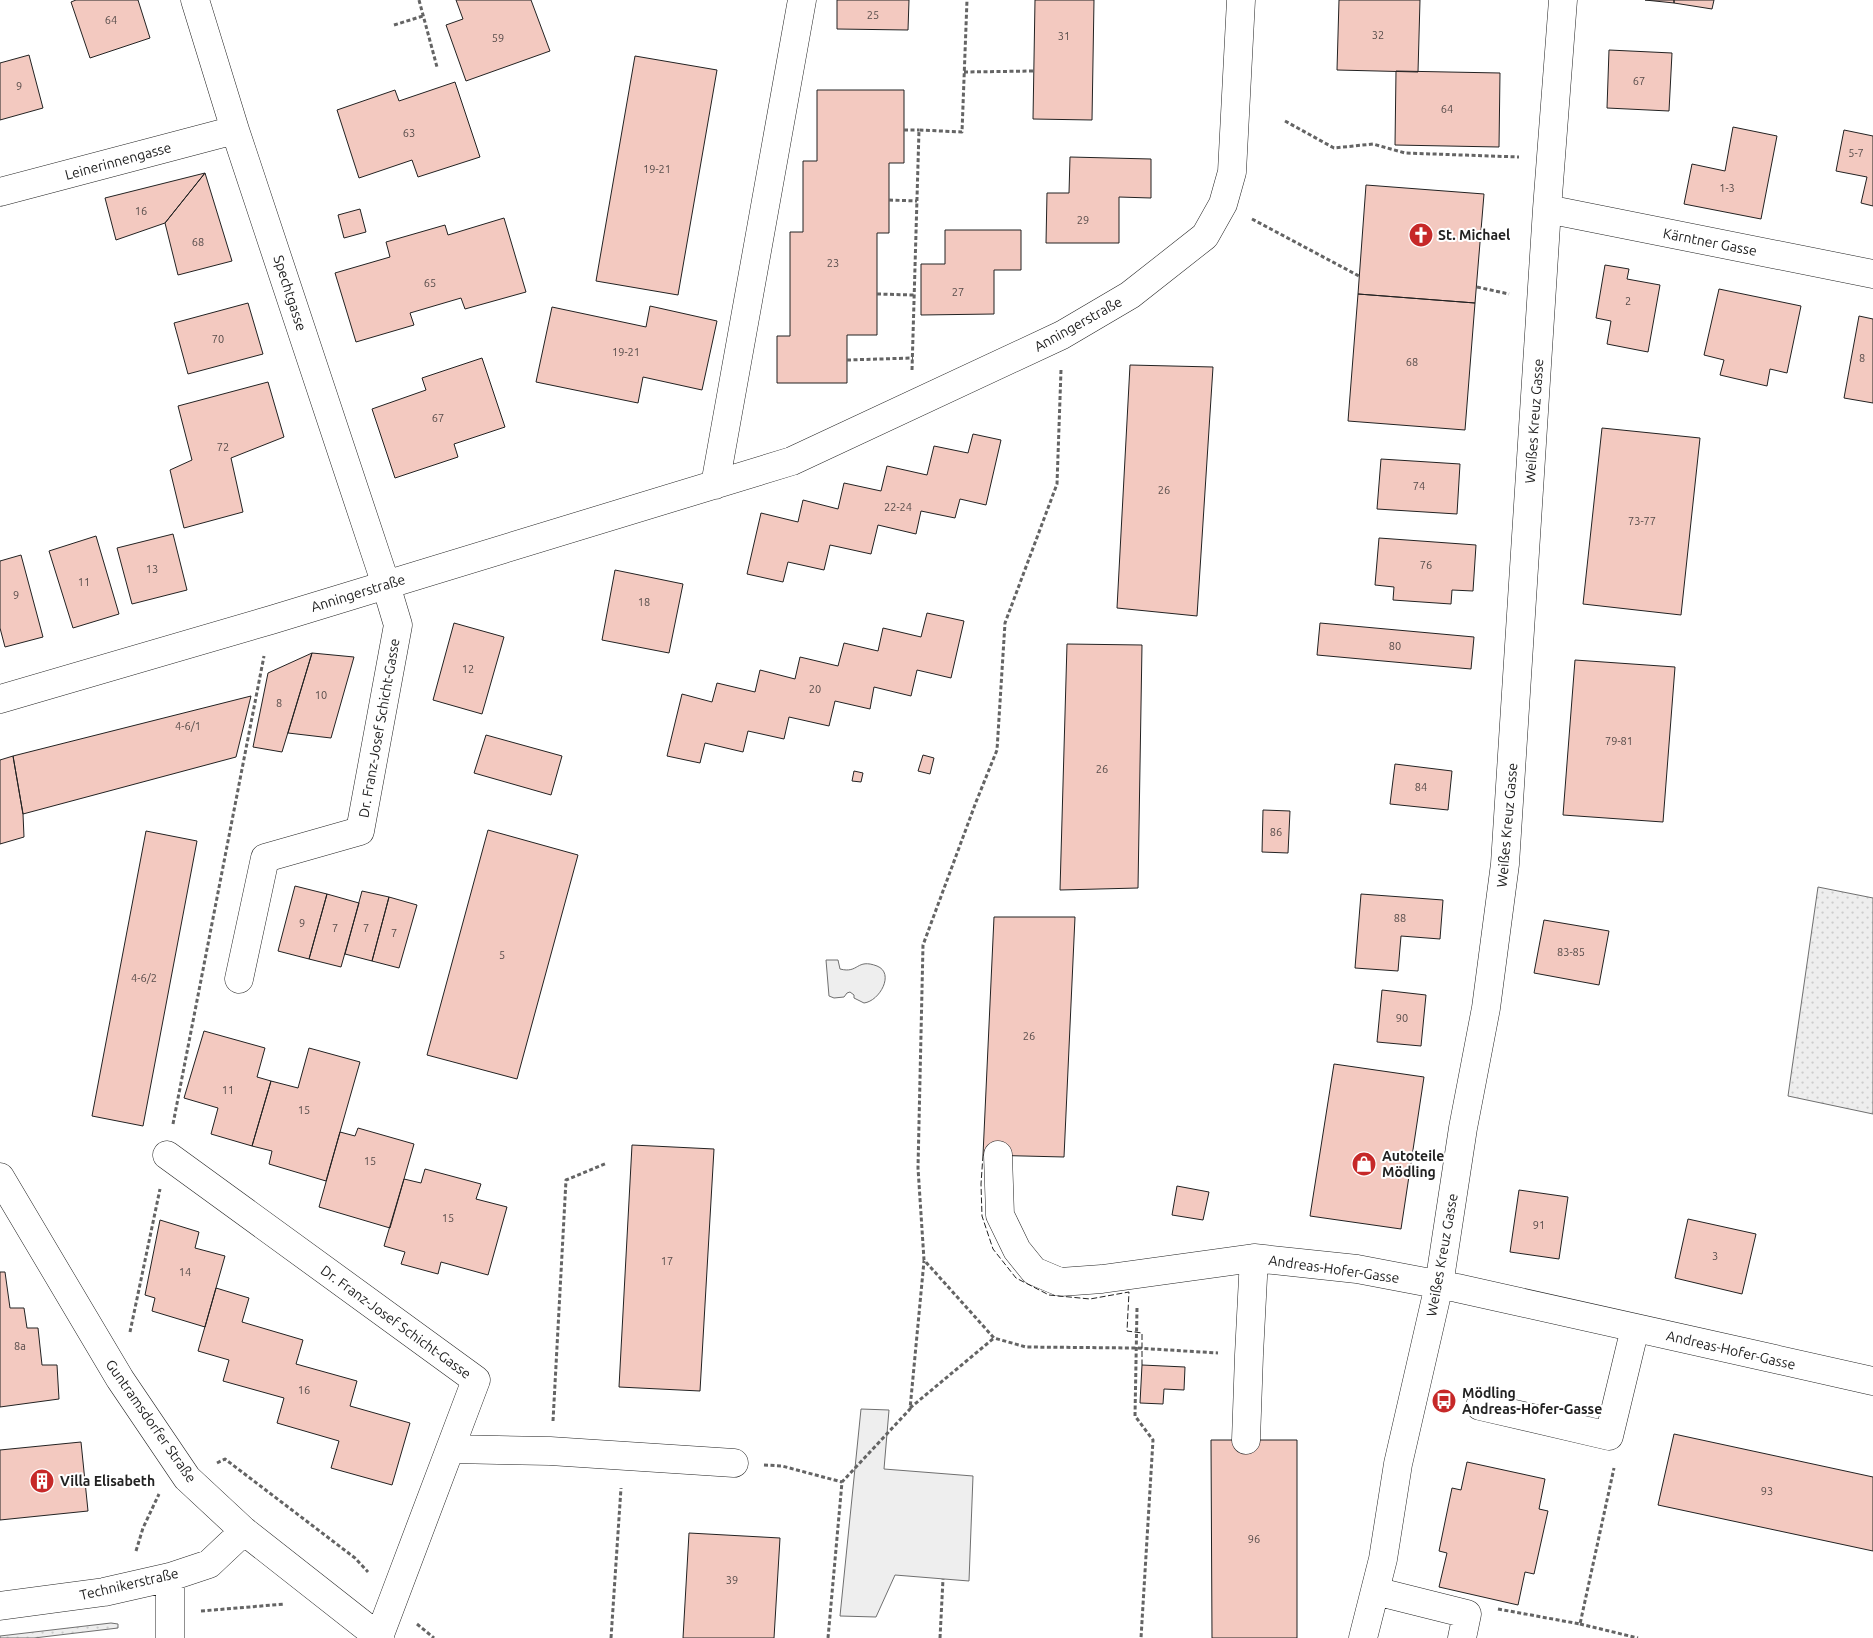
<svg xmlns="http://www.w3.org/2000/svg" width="1873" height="1638" font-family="Ubuntu,sans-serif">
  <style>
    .grass { fill: url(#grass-dots); stroke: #6f6f6f }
    .park { fill: #eee; stroke: #6f6f6f }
    .building { fill: #f3c9c0; stroke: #222 }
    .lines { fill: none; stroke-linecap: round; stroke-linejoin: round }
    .minor-casing { stroke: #222; stroke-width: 29 }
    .path { stroke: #646464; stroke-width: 3; stroke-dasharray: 4 2.5; stroke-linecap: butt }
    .minor { stroke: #fff; stroke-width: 28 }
    .fence { stroke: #222; stroke-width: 1; stroke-dasharray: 6 2.5; stroke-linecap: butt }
    .labels { text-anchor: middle; stroke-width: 4; stroke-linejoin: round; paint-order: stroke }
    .number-label { font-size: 11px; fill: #564c4a }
    .street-label { font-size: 14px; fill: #222; stroke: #fff }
    .poi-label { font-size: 14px; font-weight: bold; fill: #222; stroke: #fff; text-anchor: start }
  </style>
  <defs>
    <pattern id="grass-dots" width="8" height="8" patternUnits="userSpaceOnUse" patternTransform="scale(1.25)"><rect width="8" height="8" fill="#eee"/><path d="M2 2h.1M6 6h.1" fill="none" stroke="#ccc" stroke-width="1.8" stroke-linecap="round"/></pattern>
  </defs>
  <rect width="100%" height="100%" fill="#fff"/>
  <path class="grass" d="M1818,887l55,11v216l-85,-18z
    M111,1623l7,1v4l-84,10h-34v-2z"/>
  <path class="park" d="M826,960h12l2,9c19,5 16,-11 37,-3 18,7 3,35 -13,37l-10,-5v-3l-4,-3 -3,1 -3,4 -10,1 -5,-2z
    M861,1409l28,1 -5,59 89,7 -4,105 -74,-6 -19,42 -36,-1z"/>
  <path class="building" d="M76,0h62l12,38 -60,20 -19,-56z
    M456,0h75l19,51 -84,30 -20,-56 17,-6z
    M837,0h72l-1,30 -71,-1z
    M1035,0h59l-2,120 -59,-1z
    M1339,0h81l-2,72 -81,-2z
    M1645,0h29v3z
    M1674,0h40l-2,9 -38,-6z
    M1609,50l63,3 -3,58 -62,-3z
    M29,55l14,53 -43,12v-57z
    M635,56l82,14 -39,225 -82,-14z
    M1396,71l104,2 -1,74 -104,-2z
    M455,82l25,75 -62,20 -6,-17 -53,18 -22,-68 58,-20 4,11z
    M817,90h87v73h-15v70h-12v102h-30v48h-70v-47h13v-104h13v-71h14z
    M1733,127l44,9 -16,83 -77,-15 8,-40 33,7z
    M1844,130l29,6v70l-12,-3 6,-26 -31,-6z
    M1070,157l81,2v39l-32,-1v46h-73l1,-50h22z
    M205,173l-40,50 -49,17 -11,-42z
    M205,173l27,88 -54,14 -13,-52z
    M1366,185l118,9 -9,109 -117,-9z
    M360,209l6,23 -22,6 -6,-23z
    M504,218l22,74 -61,17 -4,-11 -51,15 4,12 -58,17 -21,-69 55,-16 -4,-15 59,-17 3,10z
    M945,230h76v40h-27v44l-73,1v-51h24z
    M1605,265l24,4 -2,10 33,6 -12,67 -41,-8 4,-23 -15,-3z
    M1719,289l82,17 -14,67 -17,-4 -3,17 -47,-11 4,-15 -20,-5z
    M1358,294l117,9 -10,127 -117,-9z
    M248,303l15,51 -75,20 -14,-51z
    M650,306l67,15 -15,69 -59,-13 -5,26 -102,-21 16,-75 94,20z
    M1859,316l14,3v84l-29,-5z
    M482,358l23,69 -51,17 4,13 -63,21 -23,-69 54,-19 -4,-12z
    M1130,365l83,2 -16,249 -80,-8z
    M268,382l16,55 -53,21 12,54 -59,16 -14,-58 22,-10 -14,-54z
    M1602,428l98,10 -19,177 -98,-11z
    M973,434l28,6 -15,65 -26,-6 -5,19 -34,-7 -5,23 -38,-9 -7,29 -41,-9 -6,25 -36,-8 -5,20 -36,-8 14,-61 37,9 5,-22 35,9 6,-26 37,8 6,-25 40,9 7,-29 34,7z
    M1381,459l79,5 -3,50 -80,-5z
    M173,534l14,56 -55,14 -15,-56z
    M96,536l23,78 -46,14 -24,-77z
    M1379,538l97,7 -3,46 -21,-1 -1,14 -58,-4 1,-13 -19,-2z
    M21,555l22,82 -38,10 -5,-19v-67z
    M615,570l68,14 -14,69 -67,-13z
    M927,613l37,8 -13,57 -34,-8 -6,26 -37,-9 -4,22 -35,-8 -6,25 -40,-9 -5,22 -36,-8 -5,21 -38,-9 -5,20 -33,-7 15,-62 30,8 5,-19 38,9 5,-22 35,9 5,-22 38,9 6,-23 34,8 5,-23 38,9z
    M454,623l50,14 -22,77 -49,-14z
    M1320,623l154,14 -3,32 -154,-14z
    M1067,644l75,1 -4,243 -78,2z
    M312,653l42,4 -23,81 -43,-5z
    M312,653l-30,99 -29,-5 15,-74z
    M1575,660l100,7 -12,155 -100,-7z
    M251,696l-15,61 -213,57 -10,-58z
    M486,735l76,21 -11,39 -77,-22z
    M923,755l11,3 -4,16 -12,-3z
    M13,756l10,58 1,23 -24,7v-84z
    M1395,764l57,7 -4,39 -58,-6z
    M854,771l9,2 -2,9 -9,-1z
    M1263,810l27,1 -2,42 -26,-1z
    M488,830l90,25 -61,224 -90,-24z
    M146,831l51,10 -54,285 -51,-10z
    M295,886l32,8 -18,65 -31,-8z
    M362,891l27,6 -17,64 -27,-7z
    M327,894l32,9 -18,64 -32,-8z
    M1361,894l82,6 -3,39 -39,-3 -3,35 -43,-3z
    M389,897l28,8 -18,63 -27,-7z
    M994,917h81l-11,240 -81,-2z
    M1544,920l65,11 -10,54 -65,-12z
    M1382,990l44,5 -5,51 -44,-4z
    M204,1031l61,17 -8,29 14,4 -19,65 -41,-12 7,-26 -34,-10z
    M309,1048l51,14 -34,119 -57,-17 3,-13 -20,-5 19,-65 27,7z
    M1334,1064l90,13 -23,152 -91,-13z
    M358,1128l56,16 -24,84 -71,-21 21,-75 15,4z
    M632,1145l82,4 -14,242 -81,-4z
    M425,1169l56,15 -5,15 31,8 -19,68 -47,-13 -3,12 -37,-10 4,-12 -21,-6 20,-67 17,4z
    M1177,1186l32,6 -6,28 -31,-5z
    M1519,1190l49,7 -9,62 -49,-7z
    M1688,1219l68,15 -14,60 -67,-16z
    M160,1220l39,12 -4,16 30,8 -20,71 -53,-16 3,-13 -10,-3z
    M0,1272h5l5,36h14l3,20h11l4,37h15l2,34 -59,8z
    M216,1288l33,10 -7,24 61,18 -7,24 61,17 -7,25 60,17 -18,62 -61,-17 8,-27 -62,-18 7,-25 -61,-17 6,-21 -31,-9z
    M1142,1365l43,2 -1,23 -20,-1 -1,15 -23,-1z
    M1674,1434l199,43v74l-215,-46z
    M1211,1440h86v198h-85z
    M81,1442l7,69 -88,9v-70z
    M1467,1462l78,17 -6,30 9,2 -14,63 -9,-2 -7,33 -79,-18 8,-34 -8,-2 13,-63 9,2z
    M689,1533l91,5 -6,100h-91z"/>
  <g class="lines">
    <defs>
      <path id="minor" d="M195,0l40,130 151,455 12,40 -38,206 -95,27 -26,121
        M0,192l235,-62
        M1547,209l326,65
        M715,485l87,-485
        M0,699l271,-79 521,-159 270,-126 68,-40 75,-59 18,-32 9,-32 9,-172
        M167,1155l309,225 -97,257
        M998,1155l2,60 17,35 17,21 26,11 42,-3 152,-21 103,11 100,19 416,93
        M0,1177l120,202 67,99 57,53 136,107
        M1480,1406l129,30 26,-108
        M1246,1440l3,-85 5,-97
        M451,1449l99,2 184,12
        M1375,1591l92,23 -5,24
        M0,1606l104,-14 66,-15 39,-13 35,-33
        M170,1638v-61
        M1363,1638l20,-79 15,-95 41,-179 24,-157 23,-120 19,-144 42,-655 16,-209"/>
    </defs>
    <use href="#minor" class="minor-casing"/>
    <path class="path" d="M419,0l18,67
      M394,25l29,-9
      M964,72l70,-1
      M1285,121l49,27 39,-4 32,9 114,4
      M904,130h15
      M889,200l28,1
      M1252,219l107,57
      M1477,287l32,7
      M877,294l37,1
      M847,360l66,-2
      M912,370l7,-240 43,2 5,-132
      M1061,370l-4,114 -52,139 -8,127 -21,52 -53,143 -5,223 6,92 70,78 32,9 110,1 82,5
      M173,1124l91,-468
      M1137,1308l-2,108 18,24 -12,198
      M130,1332l30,-143
      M910,1408l84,-70
      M553,1421l13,-241 41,-17
      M217,1463l8,-4 130,99 13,14
      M764,1465l18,1 60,16
      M136,1551l7,-23 16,-34
      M1498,1609l82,15 34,-156
      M201,1611l84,-7
      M417,1624l17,14
      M1580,1624l58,14
      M611,1638l10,-150
      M828,1638l14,-156 68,-73 14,-148
      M940,1638l3,-59"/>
    <use href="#minor" class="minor"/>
    <path class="fence" d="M983,1155l-2,29 1,32 11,33 23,29 33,17 41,4 39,-7 -2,39 15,2v32"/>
  </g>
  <defs>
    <symbol id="church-disc" viewBox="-11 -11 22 22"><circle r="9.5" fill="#c62828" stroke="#fff"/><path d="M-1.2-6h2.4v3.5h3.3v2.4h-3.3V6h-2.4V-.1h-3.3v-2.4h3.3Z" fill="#fff"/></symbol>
    <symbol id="shop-disc" viewBox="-11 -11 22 22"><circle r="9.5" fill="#c62828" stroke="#fff"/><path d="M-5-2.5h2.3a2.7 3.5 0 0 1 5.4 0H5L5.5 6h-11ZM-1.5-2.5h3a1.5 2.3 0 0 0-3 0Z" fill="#fff"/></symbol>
    <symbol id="bus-disc" viewBox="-11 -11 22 22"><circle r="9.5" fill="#c62828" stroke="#fff"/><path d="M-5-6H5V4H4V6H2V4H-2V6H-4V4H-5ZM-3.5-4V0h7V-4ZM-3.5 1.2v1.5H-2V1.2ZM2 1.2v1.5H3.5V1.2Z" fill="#fff"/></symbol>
    <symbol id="building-disc" viewBox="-11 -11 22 22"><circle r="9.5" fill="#c62828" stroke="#fff"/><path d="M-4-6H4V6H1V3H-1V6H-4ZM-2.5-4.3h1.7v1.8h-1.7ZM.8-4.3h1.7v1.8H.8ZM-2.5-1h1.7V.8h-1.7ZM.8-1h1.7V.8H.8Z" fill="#fff"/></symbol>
  </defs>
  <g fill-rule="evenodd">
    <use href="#church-disc" x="1407" y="221" width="28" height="28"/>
    <use href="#shop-disc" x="1350" y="1150" width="28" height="28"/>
    <use href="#bus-disc" x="1430" y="1387" width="28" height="28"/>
    <use href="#building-disc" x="28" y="1467" width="28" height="28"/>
  </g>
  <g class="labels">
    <g class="number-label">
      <text x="873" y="19">25</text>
      <text x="111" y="24">64</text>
      <text x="1378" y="39">32</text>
      <text x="1064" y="40">31</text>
      <text x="498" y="42">59</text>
      <text x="1639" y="85">67</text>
      <text x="19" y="90">9</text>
      <text x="1447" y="113">64</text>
      <text x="409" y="137">63</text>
      <text x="1856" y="157">5-7</text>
      <text x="657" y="173">19-21</text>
      <text x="1727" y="192">1-3</text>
      <text x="141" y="215">16</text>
      <text x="1083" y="224">29</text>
      <text x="198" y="246">68</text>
      <text x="833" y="267">23</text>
      <text x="430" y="287">65</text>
      <text x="958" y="296">27</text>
      <text x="1628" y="305">2</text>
      <text x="218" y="343">70</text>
      <text x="626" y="356">19-21</text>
      <text x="1862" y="362">8</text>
      <text x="1412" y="366">68</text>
      <text x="438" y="422">67</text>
      <text x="223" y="451">72</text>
      <text x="1419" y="490">74</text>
      <text x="1164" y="494">26</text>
      <text x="898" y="511">22-24</text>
      <text x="1642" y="525">73-77</text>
      <text x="1426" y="569">76</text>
      <text x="152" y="573">13</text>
      <text x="84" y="586">11</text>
      <text x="16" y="599">9</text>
      <text x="644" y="606">18</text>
      <text x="1395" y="650">80</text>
      <text x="468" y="673">12</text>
      <text x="815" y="693">20</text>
      <text x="321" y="699">10</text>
      <text x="279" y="707">8</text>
      <text x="188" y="730">4-6/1</text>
      <text x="1619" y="745">79-81</text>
      <text x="1102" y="773">26</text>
      <text x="1421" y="791">84</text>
      <text x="1276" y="836">86</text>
      <text x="1400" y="922">88</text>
      <text x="302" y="927">9</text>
      <text x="335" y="932">7</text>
      <text x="366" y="932">7</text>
      <text x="394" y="937">7</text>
      <text x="1571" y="956">83-85</text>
      <text x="502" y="959">5</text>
      <text x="144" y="982">4-6/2</text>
      <text x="1402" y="1022">90</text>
      <text x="1029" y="1040">26</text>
      <text x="228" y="1094">11</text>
      <text x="304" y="1114">15</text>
      <text x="370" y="1165">15</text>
      <text x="448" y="1222">15</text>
      <text x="1539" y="1229">91</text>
      <text x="1715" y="1260">3</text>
      <text x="667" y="1265">17</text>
      <text x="185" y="1276">14</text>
      <text x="20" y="1350">8a</text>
      <text x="304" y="1394">16</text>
      <text x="1767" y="1495">93</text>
      <text x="1254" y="1543">96</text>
      <text x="732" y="1584">39</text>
    </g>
    <g class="street-label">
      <text transform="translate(118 161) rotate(-15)" y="5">Leinerinnengasse</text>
      <text transform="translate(1710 242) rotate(11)" y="5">Kärntner Gasse</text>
      <text transform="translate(290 293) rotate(72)" y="5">Spechtgasse</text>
      <text transform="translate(1078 324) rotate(-29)" y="5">Anningerstraße</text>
      <text transform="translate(1534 421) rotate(-86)" y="5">Weißes Kreuz Gasse</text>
      <text transform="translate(358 593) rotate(-17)" y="5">Anningerstraße</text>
      <text transform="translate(379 728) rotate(-80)" y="5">Dr. Franz-Josef Schicht-Gasse</text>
      <text transform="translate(1507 825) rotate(-85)" y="5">Weißes Kreuz Gasse</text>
      <text transform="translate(1442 1255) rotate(-80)" y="5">Weißes Kreuz Gasse</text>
      <text transform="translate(1334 1269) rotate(8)" y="5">Andreas-Hofer-Gasse</text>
      <text transform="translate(396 1322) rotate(36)" y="5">Dr. Franz-Josef Schicht-Gasse</text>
      <text transform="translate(1731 1350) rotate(13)" y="5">Andreas-Hofer-Gasse</text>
      <text transform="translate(151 1421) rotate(55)" y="5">Guntramsdorfer Straße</text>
      <text transform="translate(129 1584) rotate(-13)" y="5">Technikerstraße</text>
    </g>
    <g class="poi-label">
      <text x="1438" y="240">St. Michael</text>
      <text x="1382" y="1161">Autoteile<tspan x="1382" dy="16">Mödling</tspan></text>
      <text x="1462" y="1398">Mödling<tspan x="1462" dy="16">Andreas-Hofer-Gasse</tspan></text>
      <text x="60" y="1486">Villa Elisabeth</text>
    </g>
  </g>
</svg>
